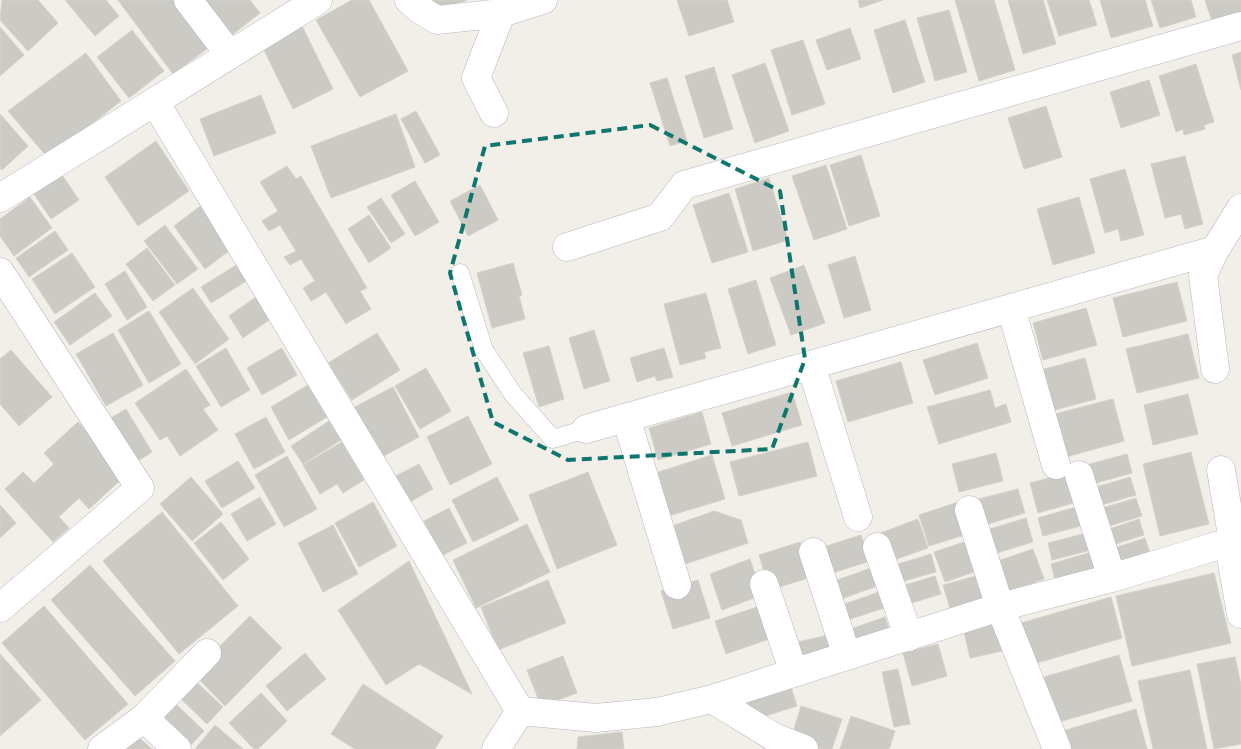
<svg xmlns="http://www.w3.org/2000/svg" width="1241" height="749" font-family="Poppins,sans-serif">
  <style>
    .building { fill: #cccac5; stroke: #d6d1c6 }
    .lines { fill: none; stroke-linecap: round; stroke-linejoin: round }
    .service-casing { stroke: #b5b8bc; stroke-width: 19 }
    .minor-casing { stroke: #b5b8bc; stroke-width: 29 }
    .service { stroke: #fff; stroke-width: 18 }
    .minor { stroke: #fff; stroke-width: 28 }
    .marked { fill: none; stroke: #0f766e; stroke-width: 4; stroke-dasharray: 10 6; stroke-linejoin: round }
  </style>
  <rect width="100%" height="100%" fill="#f1efe8"/>
  <path class="building" d="M2,0h36l20,23 -30,28 -28,-31z
    M65,0h41l13,16 -24,20z
    M118,0h60l34,45 -39,29z
    M193,0h57l10,13 -36,28z
    M352,0h17l39,71 -48,26 -44,-77z
    M426,0h41l-37,13z
    M677,0h50l7,22 -45,14z
    M858,0h25l-23,8z
    M955,0h39l21,70 -36,11z
    M1008,0h35l13,44 -33,10z
    M1047,0h42l8,25 -38,11z
    M1100,0h45l8,26 -42,12z
    M1151,0h40l5,17 -36,11z
    M1205,0h36v12l-29,9z
    M949,10l18,62 -32,9 -18,-63z
    M905,20l20,62 -32,11 -19,-63z
    M302,26l31,63 -40,20 -31,-63z
    M0,27l24,28 -24,21z
    M850,28l11,31 -34,11 -11,-30z
    M132,30l32,41 -35,27 -32,-41z
    M803,40l22,64 -33,11 -21,-65z
    M1241,52v38l-9,-35z
    M86,53l35,48 -73,57 -40,-47z
    M765,63l24,68 -34,12 -23,-68z
    M1196,64l18,58 -10,3 1,4 -21,6 -1,-6 -7,3 -17,-56z
    M714,67l19,62 -29,9 -19,-62z
    M667,78l20,63 -17,5 -20,-63z
    M1149,80l11,35 -39,13 -11,-36z
    M261,95l15,38 -62,23 -14,-37z
    M1046,106l16,51 -38,12 -16,-51z
    M416,111l24,44 -15,8 -24,-44z
    M0,114l28,32 -26,24 -2,-2z
    M396,114l19,53 -84,31 -20,-52z
    M156,141l33,50 -51,35 -33,-49z
    M861,155l19,61 -31,10 -19,-61z
    M1185,156l18,68 -18,5 -4,-15 -16,4 -14,-54z
    M826,165l21,64 -33,11 -22,-64z
    M287,166l9,13 5,-3 66,112 -7,3 11,18 -25,15 -20,-32 -15,9 -8,-13 12,-7 -14,-22 -11,6 -6,-8 12,-6 -16,-26 -11,6 -7,-10 16,-10 -18,-29z
    M1125,169l19,66 -23,6 -3,-12 -13,4 -15,-54z
    M62,175l17,25 -28,19 -17,-25z
    M769,178l19,62 -35,11 -18,-62z
    M415,181l24,41 -24,14 -24,-41z
    M480,185l18,35 -30,16 -18,-35z
    M729,193l19,59 -36,11 -19,-58z
    M30,197l22,31 -38,28 -14,-20v-17z
    M1079,197l16,56 -42,12 -16,-56z
    M381,198l24,36 -14,9 -24,-36z
    M203,204l31,43 -29,22 -31,-43z
    M369,215l22,33 -22,15 -21,-34z
    M165,225l33,44 -21,15 -33,-43z
    M55,231l13,19 -39,27 -13,-19z
    M147,248l28,37 -22,16 -27,-37z
    M72,253l23,34 -40,27 -23,-35z
    M855,256l16,54 -27,8 -16,-53z
    M513,263l9,32 -3,1 6,23 -33,9 -15,-55z
    M238,264l10,16 -37,23 -10,-16z
    M804,265l21,58 -34,12 -21,-57z
    M125,271l22,36 -20,13 -22,-36z
    M756,280l20,65 -28,9 -20,-65z
    M1177,282l10,39 -64,16 -10,-39z
    M193,288l36,51 -34,25 -36,-52z
    M95,293l17,23 -42,29 -16,-23z
    M706,293l15,55 -17,4 2,6 -26,7 -16,-61z
    M260,294l15,22 -32,22 -14,-22z
    M1086,308l11,37 -54,15 -10,-37z
    M149,311l32,53 -32,19 -31,-53z
    M594,330l16,51 -26,8 -15,-51z
    M113,333l30,52 -37,21 -30,-52z
    M377,333l23,37 -48,30 -24,-37z
    M1188,334l11,44 -62,15 -11,-44z
    M977,343l11,35 -53,17 -12,-35z
    M549,346l15,53 -25,8 -16,-54z
    M226,348l24,42 -29,17 -25,-41z
    M282,348l15,27 -35,20 -15,-27z
    M664,348l9,29 -16,4 -2,-5 -18,6 -7,-24z
    M11,350l41,47 -33,29 -19,-22v-45z
    M1085,358l11,41 -49,13 -6,-42z
    M901,362l12,41 -65,19 -12,-41z
    M426,368l25,43 -31,18 -25,-43z
    M186,369l24,36 -7,4 15,21 -38,26 -13,-20 -7,4 -25,-37z
    M308,385l19,32 -38,23 -18,-33z
    M393,387l26,50 -41,22 -27,-50z
    M990,390l5,18 11,-4 5,18 -72,22 -12,-37z
    M792,392l10,33 -70,21 -10,-33z
    M1188,394l10,40 -45,11 -9,-40z
    M1113,399l11,42 -62,17 -11,-43z
    M126,409l26,43 -19,12 -27,-43z
    M702,412l9,32 -53,16 -9,-32z
    M468,416l24,48 -42,21 -23,-48z
    M266,417l19,35 -31,17 -19,-35z
    M329,421l12,19 -38,24 -12,-18z
    M78,422l48,53 -37,34 -10,-11 -20,19 10,11 -16,14 -48,-53 18,-17 11,11 20,-19 -10,-11z
    M342,442l22,38 -21,13 -6,-9 -17,10 -17,-29z
    M808,442l9,34 -78,20 -9,-34z
    M1191,452l18,72 -49,12 -17,-72z
    M996,453l7,28 -44,11 -7,-28z
    M1127,454l5,19 -47,13 -6,-19z
    M712,455l13,44 -63,19 -13,-43z
    M287,456l30,53 -33,18 -29,-52z
    M238,461l17,27 -33,20 -17,-27z
    M419,464l14,25 -27,15 -14,-26z
    M588,472l29,73 -60,24 -28,-74z
    M1072,472l8,29 -42,12 -8,-30z
    M191,477l32,37 -31,27 -32,-37z
    M497,477l22,43 -46,22 -21,-42z
    M1130,477l6,18 -45,13 -5,-18z
    M1018,489l7,24 -47,14 -7,-26z
    M260,497l16,27 -29,17 -16,-27z
    M1136,498l6,18 -40,12 -6,-18z
    M964,500l10,32 -45,14 -10,-31z
    M373,502l24,44 -38,21 -24,-44z
    M0,505l16,18 -16,15z
    M1083,505l5,19 -45,12 -5,-18z
    M449,508l18,35 -26,13 -17,-35z
    M714,511l27,9 7,23 -63,21 -13,-38z
    M162,512l76,94 -59,48 -76,-93z
    M1026,518l7,24 -46,14 -7,-24z
    M918,519l10,29 -40,14 -10,-28z
    M1139,519l5,16 -38,12 -5,-15z
    M221,522l28,37 -26,21 -29,-37z
    M527,524l23,48 -74,36 -23,-48z
    M333,525l25,49 -35,18 -25,-49z
    M1087,533l4,17 -39,10 -4,-17z
    M861,535l9,26 -44,14 -9,-26z
    M1145,538l6,18 -36,12 -6,-18z
    M973,539l10,30 -38,13 -11,-30z
    M800,542l11,35 -41,13 -11,-35z
    M1033,549l11,30 -42,15 -10,-31z
    M1092,552l6,19 -42,12 -5,-19z
    M931,554l5,18 -39,11 -5,-17z
    M750,559l12,36 -40,15 -12,-36z
    M409,561l63,133 -53,-30 -33,21 -48,-75z
    M90,565l85,96 -40,35 -84,-96z
    M871,568l6,18 -44,16 -7,-18z
    M1214,573l17,70 -99,23 -16,-70z
    M983,574l6,23 -39,11 -7,-23z
    M935,576l6,18 -36,11 -6,-18z
    M548,580l18,43 -68,27 -17,-43z
    M698,580l12,38 -37,11 -12,-38z
    M879,592l5,16 -37,12 -5,-15z
    M1111,597l11,41 -92,27 -12,-41z
    M763,605l12,32 -49,17 -11,-33z
    M44,606l84,98 -43,36 -83,-97z
    M1000,615l7,35 -37,8 -8,-35z
    M250,616l32,32 -57,58 -32,-33z
    M885,617l6,18 -38,12 -5,-17z
    M832,634l4,16 -38,9 -4,-16z
    M938,644l9,32 -35,10 -9,-33z
    M305,653l21,26 -39,32 -21,-25z
    M0,654l41,46 -41,36z
    M1119,655l13,46 -77,22 -14,-45z
    M563,656l14,37 -36,13 -14,-36z
    M1235,657l6,28v59l-27,5 -17,-85z
    M898,669l12,55 -16,3 -12,-55z
    M1190,670l17,79h-54l-15,-68z
    M193,679l30,28 -16,17 -29,-28z
    M789,681l8,25 -44,14 -8,-25z
    M363,684l80,52 -8,13h-80l-24,-15z
    M261,693l26,28 -29,28h-4l-25,-26z
    M174,702l30,29 -17,18 -32,-27z
    M801,706l41,13 -10,30h-11l-30,-10z
    M1136,709l11,40h-78l-6,-18z
    M851,716l44,15 -6,18h-49z
    M215,725l28,24h-48z
    M622,732l2,17h-47l1,-12z
    M138,737l14,12h-25z"/>
  <g class="lines">
    <defs>
      <path id="service" d="M460,273l24,77 29,44 40,45 33,-10"/>
      <path id="minor" d="M188,0l42,55
        M409,0l10,9 18,11 64,-7 42,-13
        M155,102l365,609
        M494,113l-18,-35 25,-65
        M0,198l318,-198
        M567,247l93,-30 24,-32 557,-159
        M0,272l140,216 -140,120
        M1011,308l45,157
        M811,365l47,152
        M1215,369l-12,-94 12,-25 26,-42
        M626,418l51,167
        M586,429l629,-179
        M1221,470l12,71 -2,15 10,58
        M1079,475l33,103
        M969,510l31,97 57,142
        M877,547l32,90
        M813,552l34,104
        M764,584l30,89
        M712,699l62,38 30,12
        M520,711l76,7 61,-6 55,-13 288,-92 112,-29 121,-37
        M144,718l33,31
        M102,749l42,-31 63,-65
        M496,749l24,-38"/>
    </defs>
    <use href="#service" class="service-casing"/>
    <use href="#minor" class="minor-casing"/>
    <use href="#service" class="service"/>
    <use href="#minor" class="minor"/>
  </g>
  <path class="marked" d="M650,125l130,66 25,168 -33,90 -204,11 -75,-38 -43,-149 35,-127z"/>
</svg>
